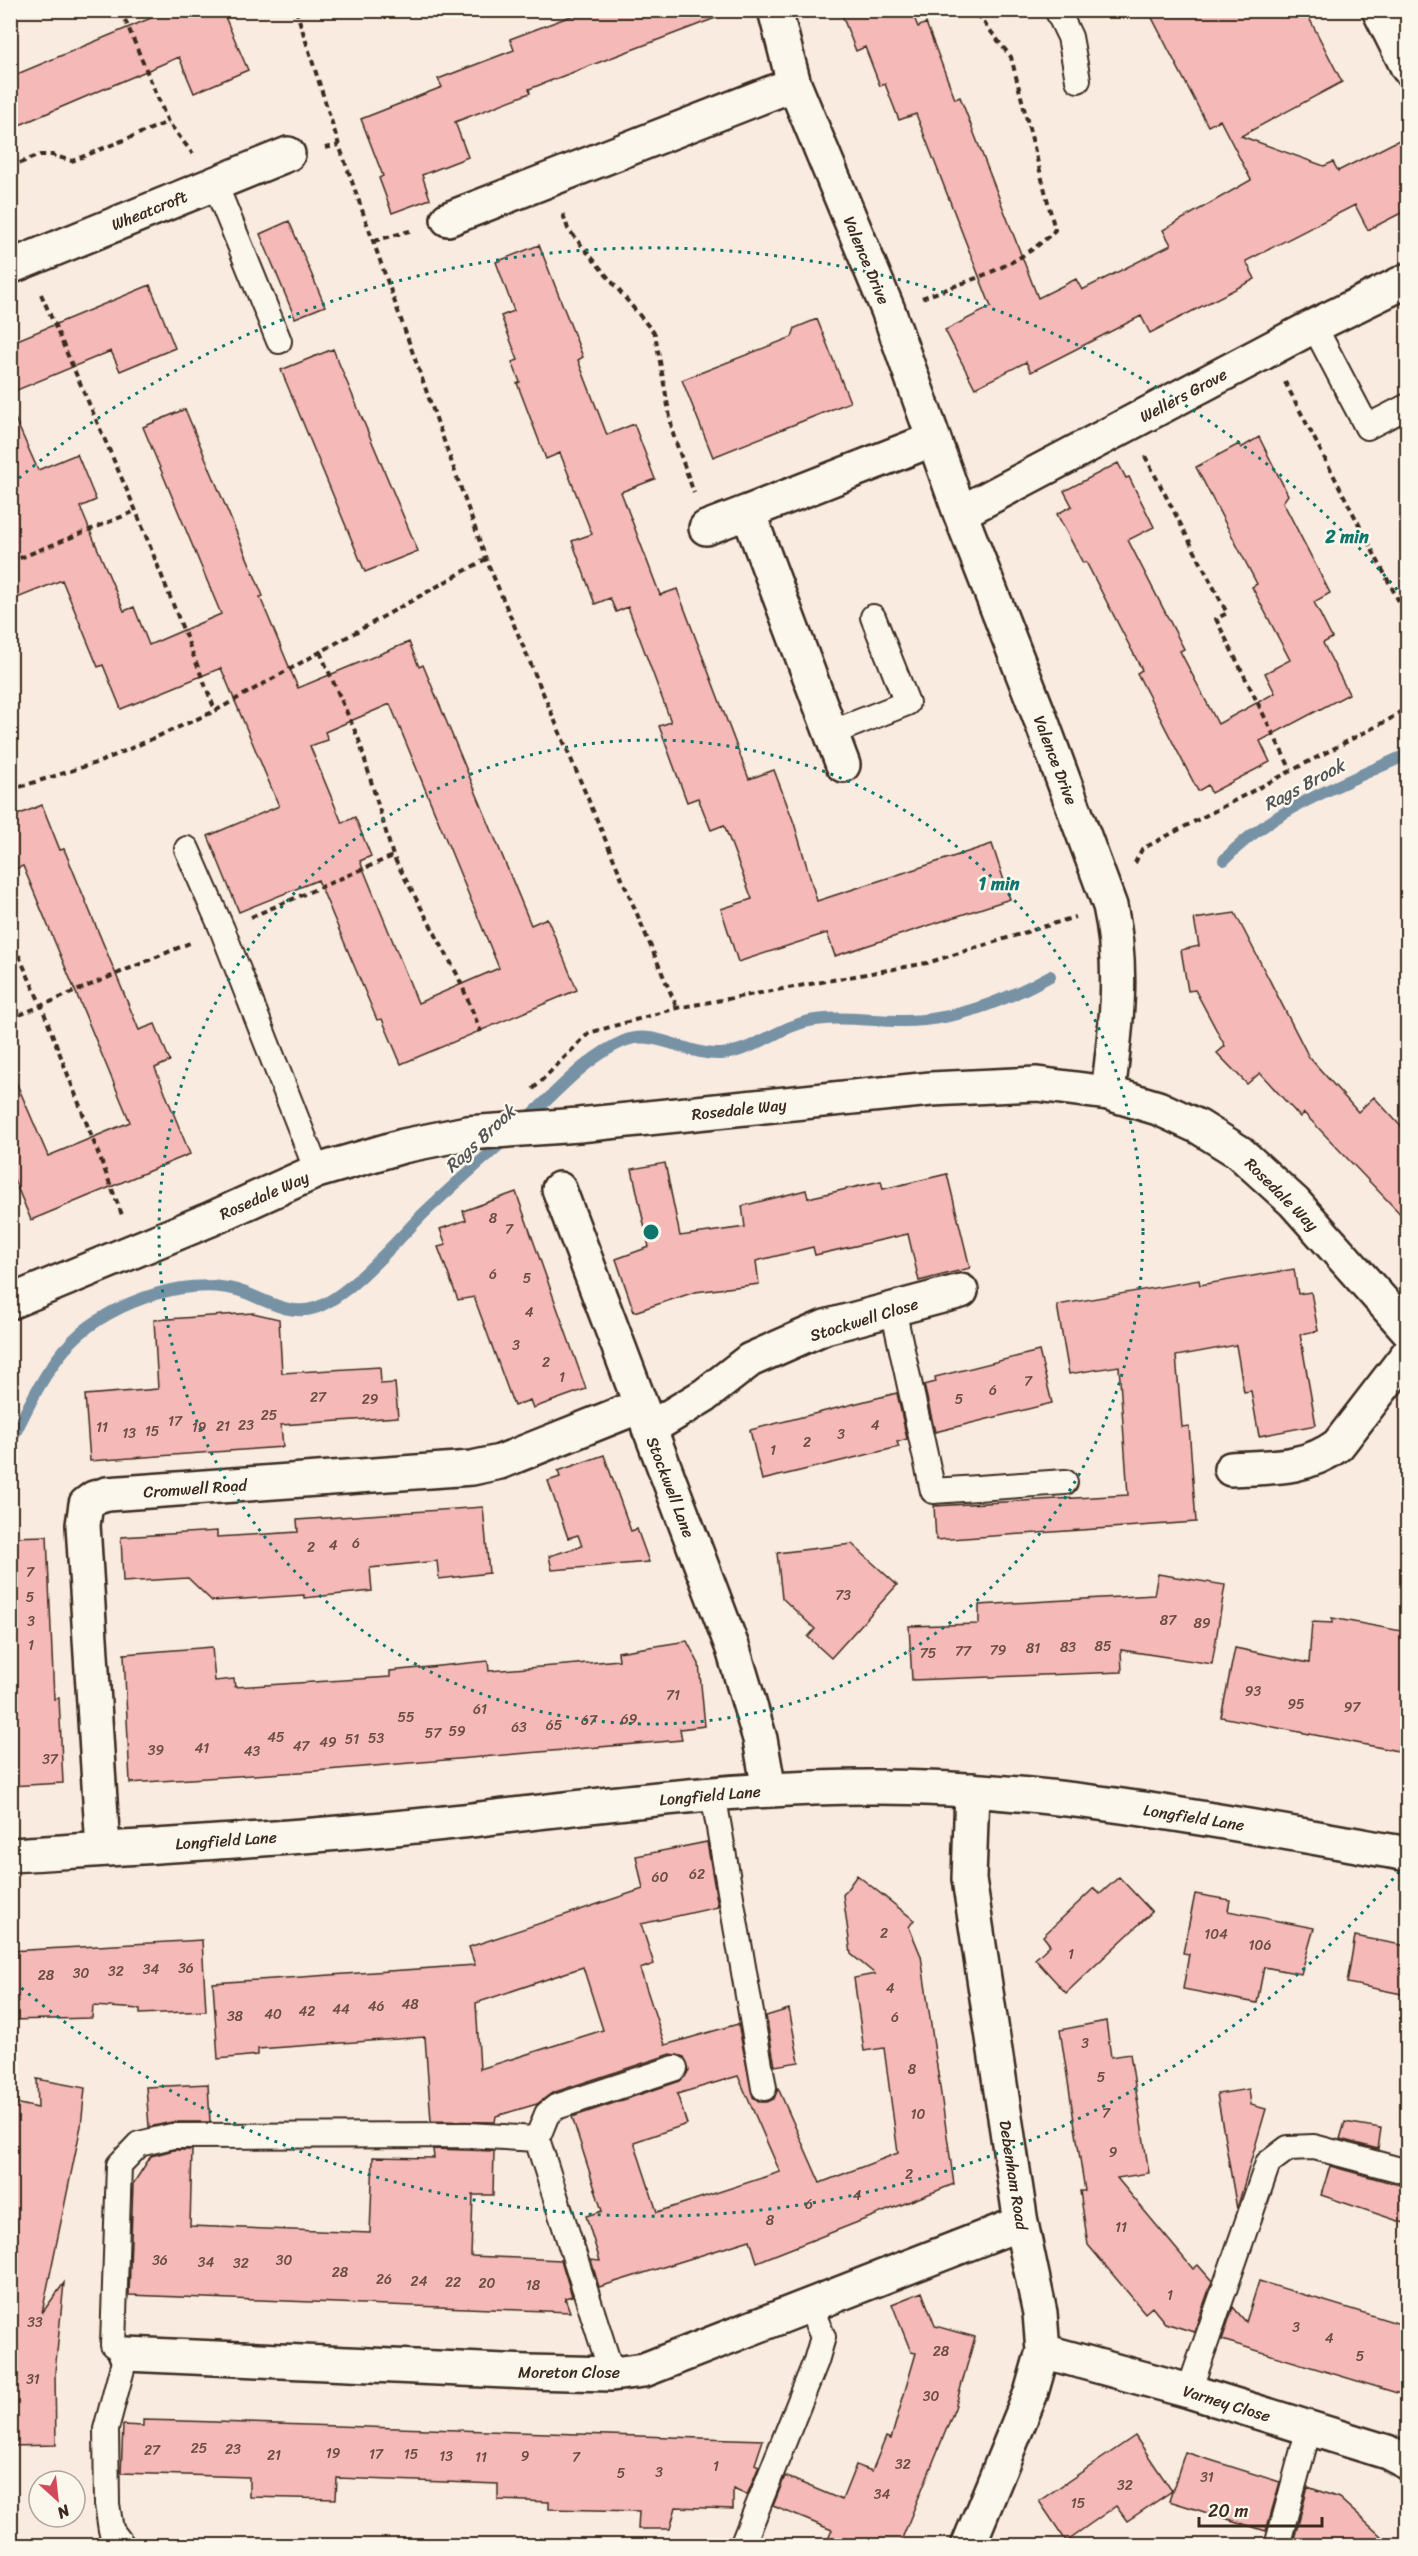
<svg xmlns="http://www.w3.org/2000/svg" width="1418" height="2556" font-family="Sriracha,sans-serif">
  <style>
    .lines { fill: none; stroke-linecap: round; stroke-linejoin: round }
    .stream { stroke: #7692a4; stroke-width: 12 }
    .building { fill: #f5b9b7; stroke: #3b2a1e; stroke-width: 1.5; fill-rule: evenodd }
    .service-casing { stroke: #3b2a1e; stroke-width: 28 }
    .minor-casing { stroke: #3b2a1e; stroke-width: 38 }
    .tertiary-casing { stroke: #3b2a1e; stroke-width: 38 }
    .path { stroke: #3b2a1e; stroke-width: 4; stroke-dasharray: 6 4.5; stroke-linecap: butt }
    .service { stroke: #fbf7ec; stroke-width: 24 }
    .minor { stroke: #fbf7ec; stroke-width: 33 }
    .tertiary { stroke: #fbf7ec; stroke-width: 33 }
    .ring { fill: none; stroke: #0f766e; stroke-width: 3; stroke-dasharray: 3 6 }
    .labels { text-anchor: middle; stroke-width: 5; stroke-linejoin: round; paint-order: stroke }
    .number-label { font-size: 14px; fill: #6a4e44 }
    .street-label { font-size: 16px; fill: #3b2a1e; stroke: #fbf7ec }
    .water-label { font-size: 18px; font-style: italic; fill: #545556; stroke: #fbf7ec }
    .centre { fill: #0f766e; stroke: #fbf7ec; stroke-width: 3 }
    .ring-label { font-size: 18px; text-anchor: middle; font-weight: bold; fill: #0f766e; stroke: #fbf7ec; stroke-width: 5; stroke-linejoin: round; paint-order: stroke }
  </style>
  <rect width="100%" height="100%" fill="#faebe1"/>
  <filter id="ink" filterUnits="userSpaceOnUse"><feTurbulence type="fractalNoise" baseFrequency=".0167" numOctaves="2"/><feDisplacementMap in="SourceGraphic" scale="12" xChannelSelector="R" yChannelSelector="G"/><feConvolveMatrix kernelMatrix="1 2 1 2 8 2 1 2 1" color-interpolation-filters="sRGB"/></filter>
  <g filter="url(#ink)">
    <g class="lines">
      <path class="stream" d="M1224,860c49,-52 120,-76 184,-106
        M525,1121c30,-27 61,-64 99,-80 31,-13 64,15 97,13 33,-3 55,-25 84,-32 31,-7 64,-1 95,-1 53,1 105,-20 150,-45
        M10,1443c17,-33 31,-66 55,-94 35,-43 119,-74 172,-59 25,7 51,27 78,18 35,-12 82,-68 109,-95 27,-26 56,-51 84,-76"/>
    </g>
    <path class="building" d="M170,10h52l26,60 -54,23 -15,-36 -169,72v-52z
      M587,10h138l1,4 -197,75 1,4 -75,29 13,35 -46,18 8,24 -38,14 -13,-35 4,-2 -22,-57 81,-32 -4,-8 76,-29 -4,-11z
      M840,10h71l7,17 8,-4 29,76 5,-2 78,201 38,-19 6,11 89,-45 -8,-15 88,-50 -31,-60 -12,6 -60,-116h157l37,72 -101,54 83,30 9,-4 5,9 69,-35v74l-39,20 -13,-25 -109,56 9,18 -105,54 -9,-17 -110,56 -5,-10 -51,26 -30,-58 46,-23 -75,-193 -17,6 -14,-36 -5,2 -15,-39 -9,4z
      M289,221l36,85 -30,12 -35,-84z
      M539,245l44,112 -5,3 29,75 27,-11 21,55 -34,13 39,103 17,-6 72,190 25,-9 20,53 23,78 175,-57 18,55 -175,57 -8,-23 -89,29 -17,-53 31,-10 -28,-74 -13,5 -13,-32 -11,4 -28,-76 12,-4 -43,-115 -12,5 -6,-14 -15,6 -23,-63 20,-7 -32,-81 -14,6 -29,-76 3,-1 -8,-20 6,-2 -17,-44 13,-5 -18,-49z
      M150,285l25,63 -55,23 -9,-20 -101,42v-50z
      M817,319l33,83 -137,55 -31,-77 110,-43 3,-9z
      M333,349l85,202 -53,21 -84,-202z
      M10,407l28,63 39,-16 19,46 -16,7 44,104 10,-4 15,38 72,-31 -78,-187 42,-18 78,187 -3,1 38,91 111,-46 10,25 4,-2 108,260 16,-7 30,72 -176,74 -19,-45 -5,1 -59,-140 -79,32 -31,-76 71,-30 -58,-138 -100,41 -18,-44 -5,2 -36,-87 -52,21zM390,704l109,264 -81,35 -58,-142 11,-5 -16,-39 -13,6 -32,-77 18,-6 -3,-8z
      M1259,437l29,58 -5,7 47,91 -16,9 18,36 -9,5 26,51 -89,47 10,21 -59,31 -3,-8 -10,6 -61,-118 5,-3 -56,-108 -3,1 -26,-49 15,-8 -8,-15 54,-28 8,15 3,-1 25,50 -26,13 56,109 -4,2 38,73 57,-31 -10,-20 25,-13 -38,-73 5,-3 -61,-117 43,-23 2,4z
      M42,805l18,45 4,-1 75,181 16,-6 15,37 -15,7 35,86 -159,66 -21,-50v-102l38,88 82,-34 -107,-256 -13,5v-53z
      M1235,913l74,144 49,55 16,-15 33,36v88l-103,-108 -4,4 -40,-44 -13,11 -30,-31 8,-7 -30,-56 -7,1 -7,-41 18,-4 -5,-27z
      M665,1163l15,73 65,-9 -3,-21 64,-16 2,8 73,-17 2,8 64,-15 23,94 -51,13 -11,-47 -93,21 -2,-8 -57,14 3,23 -64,8 -61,20 -18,-53 33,-12 -17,-78z
      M516,1192l70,197 -53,19 -3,-8 -16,6 -40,-109 -16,3 -20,-53 8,-2 -6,-16 26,-9 -3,-9z
      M1294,1269l4,25 13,-2 7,39 -18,3 16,91 -57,11 -8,-45 -7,1 -8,-47 -60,11 6,71 7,-1 7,96 -260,18 -2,-34 194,-11 -9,-129 -50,8 -12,-69 142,-25 1,5z
      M253,1313l26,6 3,54 98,-6 1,17 14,-1 3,34 -117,8 2,22 -193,14 -5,-66 73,-6 -4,-69z
      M1039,1351l13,52 -117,29 -11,-47 12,-3 -1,-5z
      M897,1393l10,46 -10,3 2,5 -137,33 -12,-50z
      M604,1455l27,76 6,-2 12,33 -97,8 -3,-14 33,-10 -4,-11 -10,3 -20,-57 12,-4 -2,-6z
      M483,1507l6,66 -50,6 -2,-18 -67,7 2,23 -68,7v-3l-92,6 -24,-23 -65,4 -2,-45 96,-6v6l81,-5 -1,-12z
      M47,1536l7,163 5,-1 4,85 -53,3v-249z
      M852,1544l45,41 -66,73 -23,-21 7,-8 -33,-31 -5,-45z
      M1158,1574l67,11 -13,79 -91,-14 1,22 -210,8 -3,-54 70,-2v-19l175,-10z
      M1332,1618l75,14v70l-9,49 -177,-34 14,-69 74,15 3,-41 20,1z
      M687,1641l12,23 6,62 -25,3 2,11 -367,31 -185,12 -6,-129 88,-7 3,34 19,-2 1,8 155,-10v-6l98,-10 1,10 77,-6 53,-5 -1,-8z
      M707,1842l11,65 -77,17 13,40 -14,5 25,76 73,-21 15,73 7,5h7l7,-3 4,-11 42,95 78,-30 -14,-105 -20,3 -10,-73 21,-4 -24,-20 -8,-59 14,-20 57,45 -5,7 12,29 33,228 -197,78 -7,-22 -151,47 -8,-27 9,1 -14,-45 16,-5 -30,-94 108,-36 9,-11 -5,-13 -13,-3 -119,39 -15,11 -41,12 -1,6 -64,-1 -6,-84 -167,12v6l-40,4 -5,-76 262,-18 -6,-18 174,-58 -7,-33zM583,1967l20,63 -123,39 -4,-66zM738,2076l42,96 -123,40 -23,-70 53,-18 -10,-30z
      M1119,1877l33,35 -86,81 -31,-34 15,-14 -7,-9 51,-48 6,6z
      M1195,1894l35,6 -2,11 86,17 -13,46 -37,-7 -7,36 -74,-14 6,-35 -6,-1z
      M1355,1936l52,10v49l-60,-12z
      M202,1940l4,71 -66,3v-5l-47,-3 -1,12 -82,2v-69z
      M789,2009l10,53 -24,4 -9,-50z
      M1106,2021l5,36 19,-3 19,119 -32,5 76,91 5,-4 14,16 -18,51 -29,-9 -13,-16 -7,6 -57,-68 -8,-54h5l-25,-161z
      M37,2079l48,9 -4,38 -39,187 22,-30 -9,89 1,73 -46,1v-322l5,-21 23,5z
      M208,2084l2,38h-38l-23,5 -3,-40z
      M1249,2089l2,16 15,4 -29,100 -20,-115z
      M1345,2122l36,6 -3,21 -38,-10z
      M433,2149l61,2 -1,44h-20l-2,61 90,4 11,36 -7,2 5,14 -441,-17 4,-111 18,-28 23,-6h18l-2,76 180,7 3,-76 61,1z
      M1330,2166l77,21v37l-86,-29z
      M1259,2281l148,45v70l-185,-56 11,-33 13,15z
      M922,2292l13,34 40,11 -20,71 -56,138h-74l7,-16 -59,-24 12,-30 57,24 14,-35 16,6 14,-34 5,2 25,-86 -5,-1 -19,-48z
      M143,2420l40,1 580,19 -8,24 4,2 -12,29 -14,-6v20l-57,-2 -6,22h-32l1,-18 -90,-2v-7l-51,-2v-16l-161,-6 -1,21 -87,-2v-20l-128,-4 2,-48 20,1z
      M1135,2436l37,55 -45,30 -11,-15 -50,35 -27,-40z
      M1185,2452l95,30 -14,49 -97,-30z
      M1308,2487l31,11 53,48h-79l-19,-7z"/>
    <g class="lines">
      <defs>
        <path id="service" d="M1057,10l13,27 8,43
          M215,184l64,157
          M1314,326l53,101 41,-21
          M831,733l76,-30 -34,-86
          M187,849l35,80 95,242
          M893,1309l40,182 132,-9
          M713,1793l51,295
          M537,2139l75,235
          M1189,2391l79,-228 20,-15 26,-1 94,25
          M123,2546l-12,-16 -4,-26 -1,-75 20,-75 -13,-9 6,-180 20,-21 33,-8 296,-1 69,4 10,-25 9,-7 119,-39
          M742,2546l74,-185 7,-24 -13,-30
          M1277,2546l32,-118"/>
        <path id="minor" d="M775,10l19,74 94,226 72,203 81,207 69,186c14,63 6,123 -2,187
          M1379,10l29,58
          M448,219l346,-135
          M10,267l278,-113
          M960,513l354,-187 94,-46
          M706,528l42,-16
          M843,765l-95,-253 186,-73
          M559,1189l174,460 27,90 9,51
          M10,1302l201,-83 106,-48 86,-25 64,-13 112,-8 352,-36 106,-5 71,9 50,15 41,19 40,25 55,50 114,128
          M649,1429l56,-34 45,-35 75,-33 136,-36
          M1231,1469c37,-2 76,0 107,-24l70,-91
          M103,1849l-20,-324 3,-21 8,-6 13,-4 365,-26 28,-6 140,-56
          M1043,2351l146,40 198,61 21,11
          M126,2354l402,18 84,2 32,-4 377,-147
          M968,2546l63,-153 12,-42 -3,-38 -19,-90 -52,-344 3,-89"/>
        <path id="tertiary" d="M10,1855c148,-9 297,-17 444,-33 138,-16 276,-35 415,-35 182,-1 360,36 539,67"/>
      </defs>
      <use href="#service" class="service-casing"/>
      <use href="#minor" class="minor-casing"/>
      <use href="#tertiary" class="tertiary-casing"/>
      <path class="path" d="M121,10l47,112 25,32
        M296,10l43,135 147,414 191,449
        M325,148l14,-3
        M10,167l30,-12h12l20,6 96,-39
        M563,214l5,15 87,105 18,100 21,59
        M374,241l39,-11
        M41,294l95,217 79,199
        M922,298c48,-18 97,-31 133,-68l-44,-173 -37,-47
        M1285,382l123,237
        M1145,456l82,157 -11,6 75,151
        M10,562l126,-51
        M320,652l39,88 34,116 65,120 23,56
        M10,790l92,-29 113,-50 271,-152
        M1135,863l7,-14 248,-130 18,-13
        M251,917l142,-61
        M10,936l31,69 81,210
        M10,1019l182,-77
        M533,1089l56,-56 88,-25 250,-45 148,-46"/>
      <use href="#service" class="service"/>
      <use href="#minor" class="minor"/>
      <use href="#tertiary" class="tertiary"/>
    </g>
  </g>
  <g class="ring">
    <circle cx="651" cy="1232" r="492"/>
    <path d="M1405 1865A984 984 0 0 1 12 1980M12 484A984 984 0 0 1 1405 599"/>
  </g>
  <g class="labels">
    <g class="number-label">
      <text x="493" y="1223">8</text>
      <text x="509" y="1234">7</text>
      <text x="493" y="1279">6</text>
      <text x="527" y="1283">5</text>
      <text x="529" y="1317">4</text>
      <text x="516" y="1350">3</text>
      <text x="546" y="1367">2</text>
      <text x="562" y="1382">1</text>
      <text x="1028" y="1386">7</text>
      <text x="993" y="1395">6</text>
      <text x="318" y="1402">27</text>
      <text x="370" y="1404">29</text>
      <text x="959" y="1404">5</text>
      <text x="269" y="1420">25</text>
      <text x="175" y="1426">17</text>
      <text x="246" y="1430">23</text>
      <text x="875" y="1430">4</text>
      <text x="223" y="1431">21</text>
      <text x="102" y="1432">11</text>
      <text x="199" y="1432">19</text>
      <text x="152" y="1436">15</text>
      <text x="129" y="1438">13</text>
      <text x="841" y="1439">3</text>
      <text x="807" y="1447">2</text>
      <text x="773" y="1455">1</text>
      <text x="356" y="1548">6</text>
      <text x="333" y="1550">4</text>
      <text x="311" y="1552">2</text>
      <text x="30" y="1577">7</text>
      <text x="843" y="1600">73</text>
      <text x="30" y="1602">5</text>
      <text x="1168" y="1625">87</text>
      <text x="31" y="1626">3</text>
      <text x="1202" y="1628">89</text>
      <text x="31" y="1650">1</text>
      <text x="1103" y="1651">85</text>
      <text x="1068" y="1652">83</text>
      <text x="1033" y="1653">81</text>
      <text x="998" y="1655">79</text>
      <text x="963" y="1656">77</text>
      <text x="928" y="1658">75</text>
      <text x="1253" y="1696">93</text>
      <text x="673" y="1700">71</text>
      <text x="1296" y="1709">95</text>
      <text x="1352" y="1712">97</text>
      <text x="480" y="1714">61</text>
      <text x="406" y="1722">55</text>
      <text x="629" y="1724">69</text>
      <text x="589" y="1725">67</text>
      <text x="554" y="1730">65</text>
      <text x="519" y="1732">63</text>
      <text x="457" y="1736">59</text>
      <text x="433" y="1738">57</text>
      <text x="276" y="1742">45</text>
      <text x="376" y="1743">53</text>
      <text x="352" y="1744">51</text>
      <text x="328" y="1747">49</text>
      <text x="301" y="1751">47</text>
      <text x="202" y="1753">41</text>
      <text x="156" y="1755">39</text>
      <text x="252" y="1756">43</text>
      <text x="50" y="1764">37</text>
      <text x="697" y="1879">62</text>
      <text x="660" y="1882">60</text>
      <text x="884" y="1938">2</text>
      <text x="1216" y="1939">104</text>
      <text x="1260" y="1950">106</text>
      <text x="1071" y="1959">1</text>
      <text x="186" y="1973">36</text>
      <text x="151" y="1974">34</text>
      <text x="116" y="1976">32</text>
      <text x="81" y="1978">30</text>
      <text x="46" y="1980">28</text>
      <text x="890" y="1993">4</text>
      <text x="410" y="2009">48</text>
      <text x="376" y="2011">46</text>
      <text x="341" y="2014">44</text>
      <text x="307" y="2016">42</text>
      <text x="273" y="2019">40</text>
      <text x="235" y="2021">38</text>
      <text x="895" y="2022">6</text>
      <text x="1085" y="2048">3</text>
      <text x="912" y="2074">8</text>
      <text x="1101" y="2082">5</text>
      <text x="1106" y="2118">7</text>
      <text x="918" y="2119">10</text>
      <text x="1113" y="2157">9</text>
      <text x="909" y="2179">2</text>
      <text x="857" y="2200">4</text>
      <text x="809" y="2209">6</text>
      <text x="770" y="2225">8</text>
      <text x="1121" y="2232">11</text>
      <text x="160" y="2265">36</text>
      <text x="284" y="2265">30</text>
      <text x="206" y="2267">34</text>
      <text x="241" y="2268">32</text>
      <text x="340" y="2277">28</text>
      <text x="384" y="2284">26</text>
      <text x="419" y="2286">24</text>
      <text x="453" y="2287">22</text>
      <text x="487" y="2288">20</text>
      <text x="533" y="2290">18</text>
      <text x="1170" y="2300">1</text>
      <text x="35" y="2327">33</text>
      <text x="1296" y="2332">3</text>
      <text x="1329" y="2343">4</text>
      <text x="941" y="2356">28</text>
      <text x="1360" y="2361">5</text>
      <text x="33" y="2384">31</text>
      <text x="931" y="2401">30</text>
      <text x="199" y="2453">25</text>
      <text x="233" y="2454">23</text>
      <text x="152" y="2455">27</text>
      <text x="333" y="2458">19</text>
      <text x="376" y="2459">17</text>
      <text x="411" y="2459">15</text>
      <text x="274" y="2460">21</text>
      <text x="446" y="2461">13</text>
      <text x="525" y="2461">9</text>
      <text x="481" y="2462">11</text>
      <text x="576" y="2462">7</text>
      <text x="903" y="2469">32</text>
      <text x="716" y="2471">1</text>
      <text x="659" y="2477">3</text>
      <text x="621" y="2478">5</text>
      <text x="1207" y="2482">31</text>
      <text x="1125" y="2490">32</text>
      <text x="882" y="2499">34</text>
      <text x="1078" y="2508">15</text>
    </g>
    <g class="street-label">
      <text transform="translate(149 210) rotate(-22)" y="6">Wheatcroft</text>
      <text transform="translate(867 260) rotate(67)" y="6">Valence Drive</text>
      <text transform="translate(1183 395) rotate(-28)" y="6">Wellers Grove</text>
      <text transform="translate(1056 760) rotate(69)" y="6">Valence Drive</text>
      <text transform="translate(739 1109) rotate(-6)" y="6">Rosedale Way</text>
      <text transform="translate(1282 1194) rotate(45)" y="6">Rosedale Way</text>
      <text transform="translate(264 1195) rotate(-24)" y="6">Rosedale Way</text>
      <text transform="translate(864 1319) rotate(-17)" y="6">Stockwell Close</text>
      <text transform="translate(671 1487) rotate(69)" y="6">Stockwell Lane</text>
      <text transform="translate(195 1488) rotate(-4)" y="6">Cromwell Road</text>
      <text transform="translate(710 1795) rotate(-5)" y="6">Longfield Lane</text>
      <text transform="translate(1194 1817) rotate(9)" y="6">Longfield Lane</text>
      <text transform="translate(226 1840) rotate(-4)" y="6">Longfield Lane</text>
      <text transform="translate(1014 2175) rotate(81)" y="6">Debenham Road</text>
      <text x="569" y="2378">Moreton Close</text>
      <text transform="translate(1227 2403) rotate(17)" y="6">Varney Close</text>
    </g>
    <g class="water-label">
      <text transform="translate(1304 785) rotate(-28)" y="6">Rags Brook</text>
      <text transform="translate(480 1139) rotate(-43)" y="6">Rags Brook</text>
    </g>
  </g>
  <circle cx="651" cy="1232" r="9" class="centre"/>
  <g class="ring-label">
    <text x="1347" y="543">2 min</text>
    <text x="999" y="890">1 min</text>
  </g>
  <rect width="1418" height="2556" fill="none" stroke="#fbf7ec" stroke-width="36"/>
  <rect x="18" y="18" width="1382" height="2520" fill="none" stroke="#3b2a1e" stroke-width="2" filter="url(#ink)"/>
  <g transform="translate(57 2499) rotate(153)"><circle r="28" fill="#fbf7ec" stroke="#aea59a" stroke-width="1.5"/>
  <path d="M0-4.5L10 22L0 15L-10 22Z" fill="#d1495b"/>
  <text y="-9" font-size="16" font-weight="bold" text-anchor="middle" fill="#3b2a1e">N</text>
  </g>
  <path d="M1199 2517v9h123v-9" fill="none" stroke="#3b2a1e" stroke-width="3"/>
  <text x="1208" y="2517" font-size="18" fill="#3b2a1e" stroke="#fbf7ec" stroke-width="4.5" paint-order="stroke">20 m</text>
</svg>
